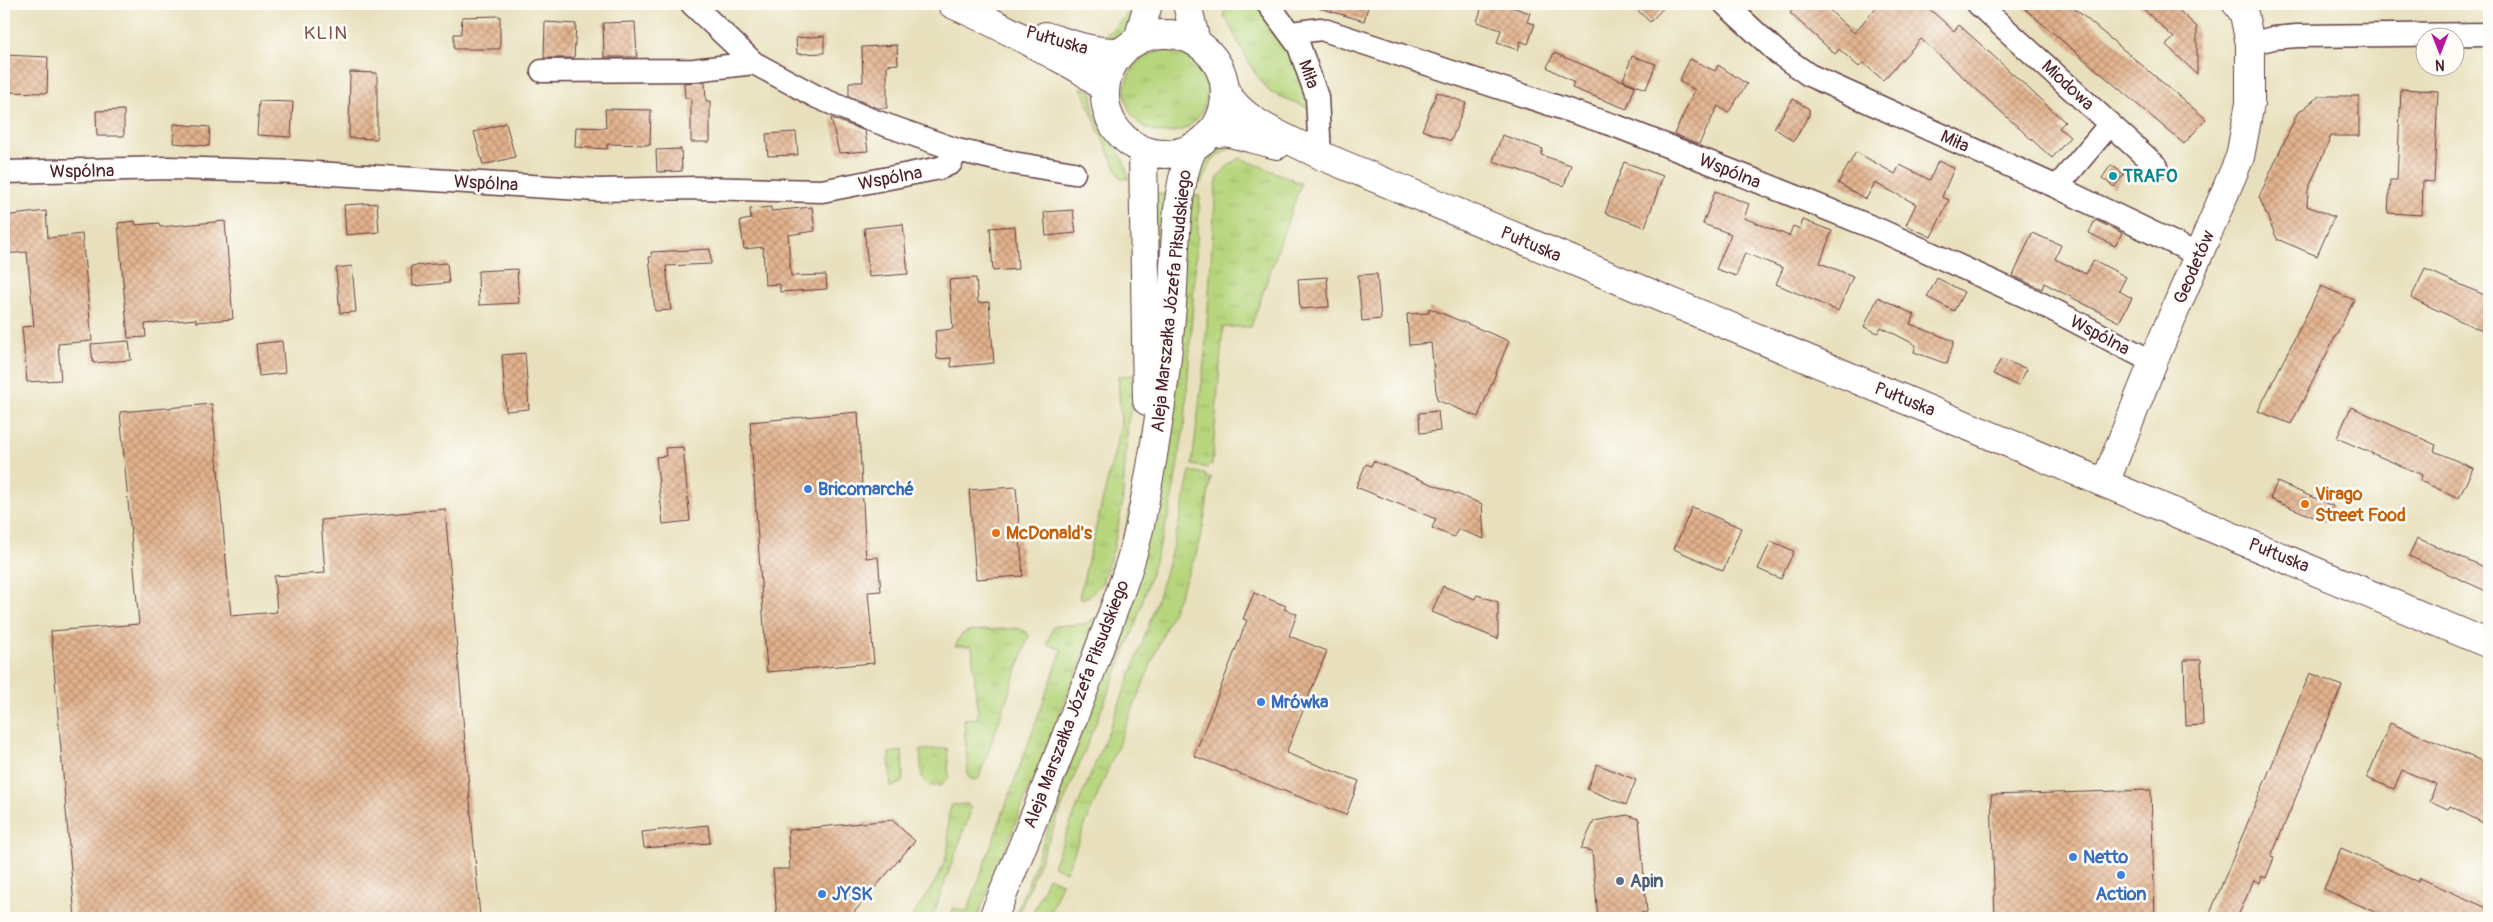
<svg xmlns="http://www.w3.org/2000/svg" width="2493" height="922" font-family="Pangolin,sans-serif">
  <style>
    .grass { fill: url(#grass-tufts); stroke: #807a53 }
    .building { fill: url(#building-cross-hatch) }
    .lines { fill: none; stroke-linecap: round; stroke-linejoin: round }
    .minor-casing { stroke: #623c41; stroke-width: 25 }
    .tertiary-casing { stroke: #623c41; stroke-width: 30 }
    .secondary-casing { stroke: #623c41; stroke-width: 30 }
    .minor { stroke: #fff; stroke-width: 22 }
    .tertiary { stroke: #fff; stroke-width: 28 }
    .secondary { stroke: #fff; stroke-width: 28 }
    .culture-dot { fill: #0f9aa8; stroke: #fdfcf7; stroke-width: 2 }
    .shop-dot { fill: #3f7fe0; stroke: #fdfcf7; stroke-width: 2 }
    .food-dot { fill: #e8710a; stroke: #fdfcf7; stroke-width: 2 }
    .service-dot { fill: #5c6f8a; stroke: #fdfcf7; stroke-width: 2 }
    .labels { text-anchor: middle; stroke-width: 5; stroke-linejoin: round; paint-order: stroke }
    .street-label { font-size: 18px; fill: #4a1f2b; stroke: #fdfcf7 }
    .culture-label { font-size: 18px; font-weight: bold; fill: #0d838f; stroke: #fdfcf7; text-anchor: start }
    .shop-label { font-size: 18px; font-weight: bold; fill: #366cbe; stroke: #fdfcf7; text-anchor: start }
    .food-label { font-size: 18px; font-weight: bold; fill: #c56008; stroke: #fdfcf7; text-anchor: start }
    .service-label { font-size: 18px; font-weight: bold; fill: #4e5e75; stroke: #fdfcf7; text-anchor: start }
    .neighbourhood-label { font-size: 19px; letter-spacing: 1px; fill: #7f524d; stroke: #fdfcf7 }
  </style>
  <defs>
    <pattern id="grass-tufts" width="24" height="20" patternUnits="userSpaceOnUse" patternTransform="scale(1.25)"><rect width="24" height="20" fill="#b6d57b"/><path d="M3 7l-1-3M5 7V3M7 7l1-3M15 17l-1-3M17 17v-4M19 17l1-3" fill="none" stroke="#9eb66a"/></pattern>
    <pattern id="building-cross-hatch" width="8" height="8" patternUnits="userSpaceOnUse" patternTransform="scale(1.25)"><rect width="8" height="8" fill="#e2b28c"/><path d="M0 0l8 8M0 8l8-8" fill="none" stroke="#b99073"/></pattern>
  </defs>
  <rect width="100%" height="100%" fill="#fdfcf7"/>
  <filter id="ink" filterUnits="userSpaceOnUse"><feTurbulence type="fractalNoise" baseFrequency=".02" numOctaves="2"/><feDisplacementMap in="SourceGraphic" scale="10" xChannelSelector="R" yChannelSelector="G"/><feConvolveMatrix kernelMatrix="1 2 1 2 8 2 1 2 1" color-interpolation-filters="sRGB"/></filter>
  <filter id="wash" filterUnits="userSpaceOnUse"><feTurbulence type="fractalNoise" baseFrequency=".0096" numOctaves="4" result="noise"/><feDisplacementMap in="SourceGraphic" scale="20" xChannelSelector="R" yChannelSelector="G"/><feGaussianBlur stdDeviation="1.12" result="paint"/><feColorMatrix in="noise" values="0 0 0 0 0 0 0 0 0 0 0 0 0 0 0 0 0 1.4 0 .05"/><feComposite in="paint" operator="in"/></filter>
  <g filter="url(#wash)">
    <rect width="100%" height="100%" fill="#e8e0bc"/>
    <path class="grass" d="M1225,4h36l31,44 19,61 -41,-17 -16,-20 -30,-57z
      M1133,8c-8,29 -8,31 -38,34l5,-6 9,-3z
      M1125 92a41 41 0 1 1 82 0a41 41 0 1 1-82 0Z
      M1081,87l11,4c0,6 0,13 2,19 7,28 31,37 34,69h-7l-22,-47z
      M1218,144l15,2 -21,14 -11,23h-12l13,-29z
      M1240,158l61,25 -50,144h-28l-11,138 -4,-1 -1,4 -15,-3 13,-111 11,-170c5,-14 12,-19 24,-26z
      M1151,193l14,1 -7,114z
      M1188,195l12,1 -15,226 -16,93 -35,114 -117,289h-3l21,-53 61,-175z
      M1135,375l1,12 -8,35 -6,85 -9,43 -11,33 -12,13 -10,3 -1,-2 42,-172 -3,-49z
      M1190,471l15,3 1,3 5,1 -8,49 -7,27 -130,318 -13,-6c52,-129 112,-257 137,-395z
      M1095,618l3,2 -121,298h-28l5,-10 13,4 95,-262 -15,-6 7,-18 30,-2z
      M1018,628l9,4 2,4 -50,142 -5,2 -6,-3 -4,-58 14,-1 -6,-72h-17l6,-11 7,-4z
      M947,748l2,29 -9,9h-10l-8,-8 -2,-28z
      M902,751l1,28 -1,3 -11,6 -2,-35z
      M968,804l3,5 -2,7 -36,99 8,3h-30c13,-20 30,-41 36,-64 4,-16 -3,-35 5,-49z
      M1048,877l14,6 -14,35h-17z"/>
    <g id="blocks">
      <path class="building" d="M1320,4h49l-5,17 -45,-13z
        M1483,4h19l28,9 -3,9 8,2 -7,20 -7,-3 -3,9 -21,-7 4,-13 -24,-8z
        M1631,4h36l-17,18z
        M1798,4h25l31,29 25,-29h45l30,27 5,-6 19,17 87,80 -6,6 11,9 -18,21 -131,-119 -38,41 -20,-17 -4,4 -20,-18 -4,5 -45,-41z
        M2019,4h50l137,115 -22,25z
        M2138,4h34l25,23v47l-31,-29 8,-7z
        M500,16v33h-46v-15h7l1,-17z
        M545,22l31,2 -2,34h-30z
        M635,22l2,35h-33l-1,-34z
        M824,36v17l-27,1 -1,-16z
        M897,45l1,19 -11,1v43h-10l-28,-12v-14h14l-1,-35z
        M1554,53l81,33 -8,23 -55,-21 2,-5 -27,-16z
        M4,55l44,2 -1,36 -43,-1z
        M1632,56l24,8 -10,25 -23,-9z
        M1690,59l25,12 3,-6 29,19 -19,29 -10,-7 -19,38 -25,-10 21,-44 -16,-9z
        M350,72l27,1v66l-28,-1z
        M705,82l1,19h4v41h-19v-44h-6l-1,-15z
        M2401,89l37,2 -4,91 -11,-1 -1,34 -34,-2 2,-33h7z
        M1437,92l29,11 -15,38 -29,-11z
        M2319,96h40v40h-28l-23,54 -1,16 27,11 -17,39 -40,-17 -18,-42 38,-83z
        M1793,99l16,10v6l-15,26 -20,-13z
        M259,101l34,1 -2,35 -34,-2z
        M605,109l46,1 -1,35 -43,-1v5l-32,-2 1,-20 30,1z
        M124,110v26h-27l-1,-25z
        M831,118l34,13 3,20 -29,2z
        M506,123l9,34 -32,8 -9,-33z
        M174,124l36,3 -1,19 -36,-3z
        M796,132l2,23 -30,1 -2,-22z
        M1502,135l41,14 -2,6 30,10 -7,21 -71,-25z
        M681,149l1,22 -25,1 -1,-22z
        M1856,152l39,22 5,-9 30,15 8,-19 16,7 -12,29 7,3 -18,37 -25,-12 10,-21 -41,-21 -9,16 -28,-16z
        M1624,162l39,14 -18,51 -40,-14z
        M2111,165l13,9 -10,13 -12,-9z
        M1715,191l34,13 -5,14 45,18 4,-10 7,3 3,-9 29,11 -12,32 33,13 -15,35 -62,-27 7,-16 -38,-15 -9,23 -20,-7 15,-35 -28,-10z
        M377,203l2,29 -33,3 -2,-30z
        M771,207v4l41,-4 3,24 -27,4 3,41 35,-1 1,14 -47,3v-8l-15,1 -2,-38 -19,2 -4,-28 11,-2 -1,-10z
        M1073,210l3,23 -30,3 -2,-24z
        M46,211l2,27 34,-4 10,107 -34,3 3,36 -34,2 -5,-55 12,-1 -7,-74 -23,2v-38z
        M2095,220l27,13 -7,13 -26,-13z
        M135,221l1,4 23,-2 1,4 65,-6 8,98 -37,3v-3l-51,5 1,13 -18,1 -10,-115z
        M903,224l5,50 -39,3 -5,-49z
        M1015,226l3,43 -25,2 -3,-43z
        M2032,233l29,12 -6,14 31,15 8,-14 32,17 -7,14 13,7 -13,24 -75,-39 -2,6 -29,-13z
        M710,249l1,15 -45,2 5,44 -16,1 -6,-54h3l-1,-5z
        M447,263l2,20 -36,3 -2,-20z
        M352,266l4,46 -16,1 -4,-45z
        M517,269l2,34 -40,2 -1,-34z
        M2425,269l64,28v37l-78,-36z
        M1377,274l4,45 -19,2 -4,-46z
        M1327,277l2,30 -29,2 -2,-30z
        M976,278l2,25 11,-1 5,61 -43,4v-9l-14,1 -2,-28 18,-2 -4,-49z
        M1937,278l27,14 -10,19 -27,-14z
        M2321,286l33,14 -63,124 -33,-13z
        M1878,297l37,18 -5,9 44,17 -7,23 -33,-12 2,-7 -35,-18 -3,6 -14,-6z
        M1429,308l80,33 -31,76 -41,-17 -6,-57 -22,2 -2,-31 22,-1z
        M129,341l2,19 -38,3 -2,-19z
        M282,341l3,32 -26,3 -3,-32z
        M525,353l4,56 -23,2 -4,-56z
        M2001,359l26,10 -9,17 -25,-12z
        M212,404l19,212 46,-4 -3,-36 51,-3 -4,-53 124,-11 35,408 -405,1 -24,-287 88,-7 -19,-212z
        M2351,407l85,38 -2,6 39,17 -14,30 -39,-17 2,-6 -85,-37z
        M1438,411l2,20 -20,2 -1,-20z
        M858,412l8,146 12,-1 3,34 -13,1 6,71 -107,9 -17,-250z
        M683,447l7,74 -27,3 -7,-67 10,-1 -1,-8z
        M1373,461l109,43 2,35 -26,-10 -4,8 -22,-9 4,-9 -80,-32 10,-23 5,2z
        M2277,482l56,24 -7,16 -56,-23z
        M1016,487l7,89 -47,3 -7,-89z
        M1692,507l49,21 -18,43 -49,-22z
        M2417,538l72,31v12l-3,10 -77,-35z
        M1771,541l23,10 -13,28 -23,-10z
        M1443,586l32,13 2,-4 21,7v37l-66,-27z
        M1254,593l32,13 -2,3 13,5 -8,22 38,15 -41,102 73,28 -13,34 -152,-59 53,-136 -4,-1z
        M2184,660h17l2,65 -17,1z
        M2310,673l32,13 -71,171 3,1 -8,20 -4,-2 -2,7 -6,-3 -17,38h-29z
        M2390,723l99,41v62l-39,-20 -2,3 -18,-8 6,-17 -34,-14 -8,19 -27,-11z
        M1597,764l39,16 -10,25 -39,-16z
        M2151,790l4,128h-160l-4,-123z
        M1627,815l12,4 8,93 -18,2 1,4h-32l-6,-67 -11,-2 13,-28z
        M892,820l23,21 -66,77h-72l-4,-49h17l-2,-39z
        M708,825l2,18 -66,5 -2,-16z
        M2341,848l77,34 2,-4 69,31v9h-101l-64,-29z"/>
    </g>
  </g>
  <g filter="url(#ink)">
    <use href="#blocks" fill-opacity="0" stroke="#623c41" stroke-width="1"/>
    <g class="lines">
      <defs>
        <path id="minor" d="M1268,4l31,42 18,51 3,58
          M1725,4l53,49 31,22 248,112 142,68
          M1978,4l179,163
          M1291,33l30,-4 295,97 131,51 135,54 158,72 113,59
          M2250,44l23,-6 24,-2 192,-2
          M542,71l152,-1 60,-7
          M957,150l56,13 61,10
          M4,172l165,-4 130,4 299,18 99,-2 125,3 118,-23 11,-5 6,-13 -88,-31 -52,-22 -63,-34 -62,-59
          M2057,187l53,-63"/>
        <path id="tertiary" d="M952,4c33,14 64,30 96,48 20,11 42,20 57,39
          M1045,36c26,8 49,17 76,16
          M2105,483l48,-121 87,-205 10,-54v-59l-6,-30 -7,-10"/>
        <path id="secondary" d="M1187,4l9,38
          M1105 94a60 60 0 1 1 120 0a60 60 0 1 1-120 0Z
          M1138,40l10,-36
          M1225,91c19,33 63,47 95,64l1169,489
          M1209,134l17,-2 51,13
          M1143,150l4,251
          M993,918c35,-84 69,-170 101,-255 16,-45 36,-91 46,-138 14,-69 25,-138 31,-208 5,-49 1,-128 23,-171"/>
      </defs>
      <use href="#minor" class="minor-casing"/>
      <use href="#tertiary" class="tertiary-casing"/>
      <use href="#secondary" class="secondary-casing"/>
      <use href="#minor" class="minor"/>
      <use href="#tertiary" class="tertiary"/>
      <use href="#secondary" class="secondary"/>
    </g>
  </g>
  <circle class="culture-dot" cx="2113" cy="176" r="5"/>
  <g class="shop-dot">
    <circle cx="808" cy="489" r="5"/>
    <circle cx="1261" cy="702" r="5"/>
    <circle cx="2073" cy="857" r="5"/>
    <circle cx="2121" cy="875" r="5"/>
    <circle cx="822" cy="894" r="5"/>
  </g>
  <g class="food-dot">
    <circle cx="2305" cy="504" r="5"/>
    <circle cx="996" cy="533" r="5"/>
  </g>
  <circle class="service-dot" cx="1620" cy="881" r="5"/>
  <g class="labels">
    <g class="street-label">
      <text transform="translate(1057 40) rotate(16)" y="6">Pułtuska</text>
      <text transform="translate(1309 74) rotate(70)" y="6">Miła</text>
      <text transform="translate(2068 85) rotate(43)" y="6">Miodowa</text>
      <text transform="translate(1955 141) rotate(24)" y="6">Miła</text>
      <text transform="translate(82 171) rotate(-1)" y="6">Wspólna</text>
      <text transform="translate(1730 171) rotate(22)" y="6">Wspólna</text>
      <text transform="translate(890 178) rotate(-11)" y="6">Wspólna</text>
      <text transform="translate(486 183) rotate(3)" y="6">Wspólna</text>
      <text transform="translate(1531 244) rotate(23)" y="6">Pułtuska</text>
      <text transform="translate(2194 267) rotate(-67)" y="6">Geodetów</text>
      <text transform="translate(1171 301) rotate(-84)" y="6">Aleja Marszałka Józefa Piłsudskiego</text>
      <text transform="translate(2100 335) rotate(28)" y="6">Wspólna</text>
      <text transform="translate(1905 399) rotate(22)" y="6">Pułtuska</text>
      <text transform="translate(2279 555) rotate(22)" y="6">Pułtuska</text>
      <text transform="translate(1076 704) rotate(-69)" y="6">Aleja Marszałka Józefa Piłsudskiego</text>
    </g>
    <g class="culture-label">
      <text x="2123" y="182">TRAFO</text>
    </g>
    <g class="shop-label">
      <text x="818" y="495">Bricomarché</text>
      <text x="1271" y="708">Mrówka</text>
      <text x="2083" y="863">Netto</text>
      <text x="832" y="900">JYSK</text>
      <text x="2121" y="900" text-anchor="middle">Action</text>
    </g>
    <g class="food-label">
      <text x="2315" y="500">Virago<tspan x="2315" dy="21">Street Food</tspan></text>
      <text x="1006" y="539">McDonald's</text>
    </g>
    <g class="service-label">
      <text x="1630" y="887">Apin</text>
    </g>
    <g class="neighbourhood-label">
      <text x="326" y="39">KLIN</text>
    </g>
  </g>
  <rect width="2493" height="922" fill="none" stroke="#fdfcf7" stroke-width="20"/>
  <g transform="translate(2440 52) rotate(180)"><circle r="24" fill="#fdfcf7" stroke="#b5a4a5"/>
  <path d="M0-4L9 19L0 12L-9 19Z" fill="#b5179e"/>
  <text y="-8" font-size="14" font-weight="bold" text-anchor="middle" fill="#4a1f2b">N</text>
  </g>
</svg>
